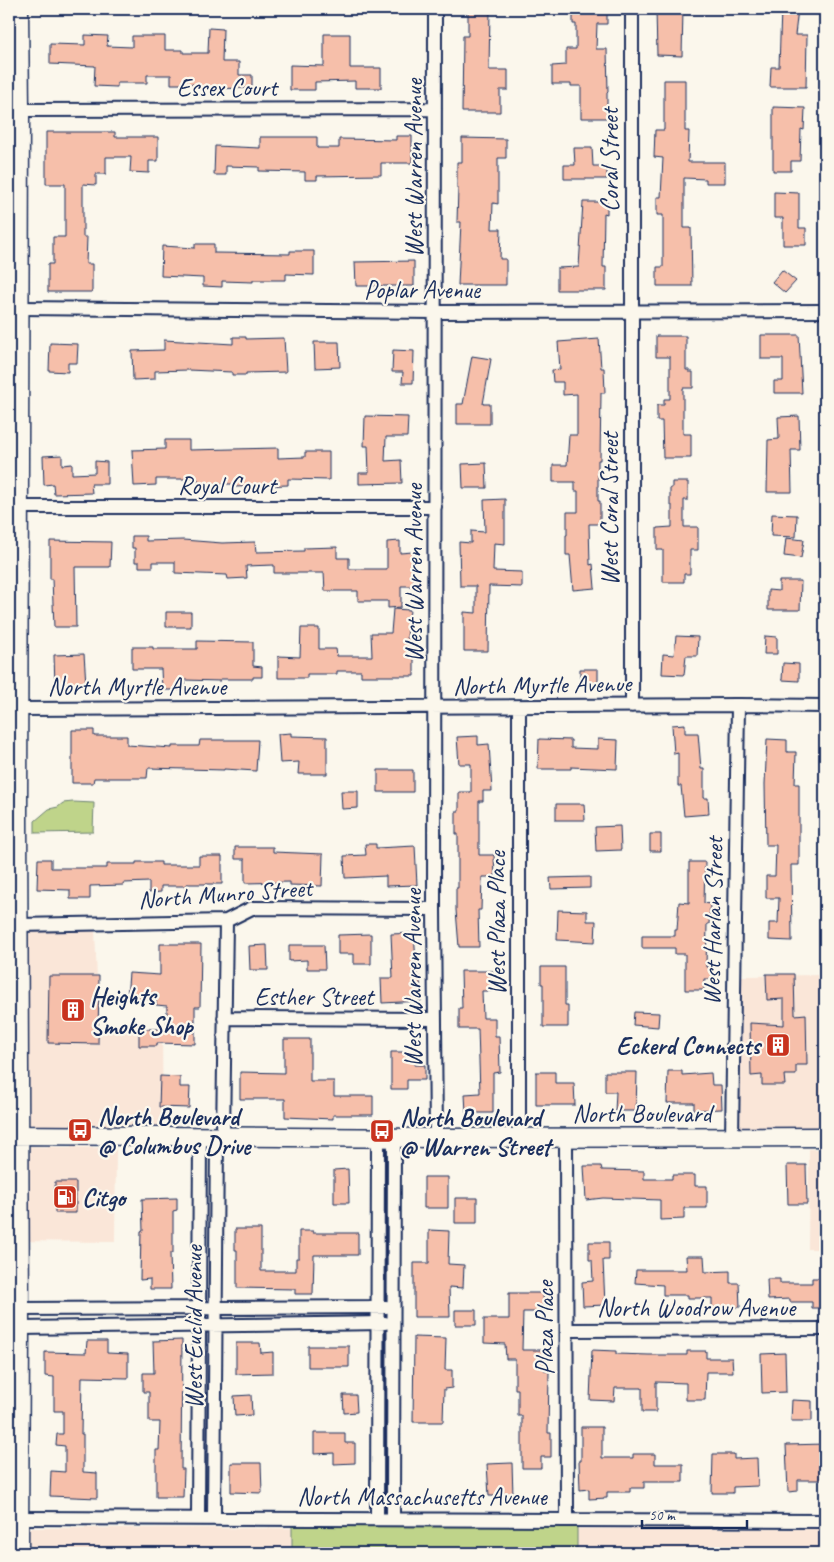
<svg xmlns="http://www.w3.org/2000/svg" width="834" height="1562" font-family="Caveat,sans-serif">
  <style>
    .built { fill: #fae6d8 }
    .green { fill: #bfd48a; stroke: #6d8274 }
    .building { fill: #f6bfaa; stroke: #1b2f5e }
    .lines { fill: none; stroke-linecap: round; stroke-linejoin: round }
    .street-casing { stroke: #1b2f5e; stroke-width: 16 }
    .secondary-casing { stroke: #1b2f5e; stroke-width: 21 }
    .street { stroke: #fbf7ec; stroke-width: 12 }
    .secondary { stroke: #fbf7ec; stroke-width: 18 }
    .labels { text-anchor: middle; stroke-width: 4.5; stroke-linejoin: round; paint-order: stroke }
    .street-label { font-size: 25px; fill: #1b2f5e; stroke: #fbf7ec }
    .poi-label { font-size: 25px; font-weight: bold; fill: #1b2f5e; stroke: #fbf7ec; text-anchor: start }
  </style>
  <rect width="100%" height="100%" fill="#fbf7ec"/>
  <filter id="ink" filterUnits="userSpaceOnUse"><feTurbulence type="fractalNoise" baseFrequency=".02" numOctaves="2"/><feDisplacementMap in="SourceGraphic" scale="10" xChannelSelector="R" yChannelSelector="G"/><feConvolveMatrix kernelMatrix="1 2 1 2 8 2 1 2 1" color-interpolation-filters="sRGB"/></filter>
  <g filter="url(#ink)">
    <path class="built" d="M95,930l4,100 63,3 1,95h-135l-1,-196z
      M825,975v155l-85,1 2,-155z
      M9,1146l107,2 -1,94 -103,-1 -1,217h-2z
      M809,1149h16v100h-17z
      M24,1528l801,1v24h-801z"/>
    <path class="green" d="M73,802l21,1 -1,29 -58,1v-12l14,-12 9,-2 5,-4z
      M292,1526h285v27h-285z"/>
    <path class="building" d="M468,9h22l-1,61h19v20h-8v22h-38l1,-76h5z
      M573,9h34v15h-10l-1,25h11l1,43 -1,1v25h-26v-32h-10v-2h-19v-18l14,-1v-16h10v-25h-3z
      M656,9h27l-1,47 -25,-1z
      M781,9h17l-3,26h12l-1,52h-36l1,-20h8z
      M209,28l14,1 -1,33h17v13h13v13l-59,1v-5h-22v-9h-24v8h-30v4l-23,-1 1,-20 -45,-2v-20l35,1v-10l23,1 -1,10 25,1v-11h33v14h18v3h25z
      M324,34h26v34h31v20h-26v-7l-40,1v8h-25v-25l34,1z
      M664,80h21v51h4l-1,31h37v21h-19v-4l-22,-1v50h7l1,58h-35v-19h6v-52h-6v-18h4l2,-39 -9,-1 1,-27h9z
      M773,107l32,1 -1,22 -3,-1 -1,32h-9v10h-18z
      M46,132h69v5h43v24h-9v12l-19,-1 1,-15h-25v17h-10v11l-13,-1v53h4l-1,27h6v28h-44v-28h5v-27h12v-53h-19z
      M396,136h16v27h-31v12l-64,1v4h-12v-8l-46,-1v-4l-33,-1v9h-12l1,-29 45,2v-11h57v11h22v-9l57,1z
      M462,138l44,1v19h-8v46l-5,-1 -1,26h9l-1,30h6v26h-48l3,-63h-4l1,-34h-1v-26h5z
      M574,148h18l1,18h14v13h-43v-14h11z
      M774,192l25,1v35h7v17h-23v-27h-9z
      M583,202h24v12l-3,-1 -1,54h3v23h-49v-22l22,-1z
      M195,244h19v9l76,1v-3h24v24l-28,-1v6h-33v2l-31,-1v6l-19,-1v-8l-42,-2 1,-30 33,2z
      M414,261v25h-58l-1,-24z
      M782,270l14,11 -11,12 -13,-11z
      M761,335h38l3,58h-28v-12h9v-22h-22z
      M656,336h30v34h3v2h4v16h-10v46h8v24h-28l-1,-37h-5v-16h7v-6h6v-42h-14z
      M233,337h13v2l38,-1 2,34 -40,1v2h-14v-3l-44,-2 -33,1v8l-22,1 -1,-29 32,-1v-10l69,4z
      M599,339l2,29h3l1,25h-4l-1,67h-2v41h2v23h-11l1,41 3,-1 2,24 -22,2 -3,-35h-4v-20h1v-23h11v-21h-3v-9h-22v-17h14l2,-30h8v-41l-14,1v-13h-10l-1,-12 8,-1 -2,-27z
      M314,342h25l1,25 -25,1z
      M50,343l28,1 -1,19h-9v9l-19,-1z
      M393,350l21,1 -1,32h-11l1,-11h-11z
      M472,356l19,3 -8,45h7v20h-33v-20h6z
      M365,416l43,1 -1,20h-21l-1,24 16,-1 1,23 -43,1v-11h10l-1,-27h-4z
      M799,416l1,34h-9l1,42h-25l1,-52 11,-1 -1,-22z
      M165,440h24v10l89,-2v10l27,-1v-5h24v28l-41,-1v6l-54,2 -1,-3h-35v-5h-42v6l-22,1 -2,-36 33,-1z
      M62,455v10l10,-1v10l23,-1v-12l12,1v22h-16l1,9 -38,1 -1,-10 -9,1 -1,-29z
      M486,463l1,25h-24l-1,-24z
      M672,482h16v18h-4v27h14v23h-8v24h-6v8h-21v-32h-6v-22l15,-1v-22h-2v-17h2z
      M505,499v45l-11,-1 -1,28 29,1v15l-33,-1 -1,65h-24v-39l12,1v-27h-16l-1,-44 12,1v-12l14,1 -1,-32z
      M772,514l25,1 -1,22 -25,-1z
      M132,536h14v5l37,-1 39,3 33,-1 1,10 48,-1v-3l33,-1v11h12v11h38v-27l13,-1v12l13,-1 1,34h-13v21l-13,1v-7h-30v-10h-33l-1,-18h-50v-8l-28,1 1,12 -19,1 -1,-4 -52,-2v-11h-22v5h-14v-5h-4v-14h-3z
      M786,538l18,2 -3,18 -17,-2z
      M50,541l61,1 -1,25h-35l1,60h-22l-2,-48h-2z
      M779,581h22l-1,29h-32v-20l11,1z
      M393,609l17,1 -3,28h7v38h-53v-5h-24v3h-30v4h-29v-22l22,1 1,-29h18v21h17l1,7h35l-1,-23h20z
      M166,612h25v15h-25z
      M676,636l22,1 -1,19h-11l-2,19 -22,-1 1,-20 11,1z
      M765,636l12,1v17h-13z
      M197,641l56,1v24l9,1v10h-9v2h-33v2l-35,-1 1,10h-24l-1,-21h-29v-22h21v2h44z
      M84,654l2,30 -31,2 -1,-31z
      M783,663l16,1v17l-17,-1z
      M580,669h18v15h-18z
      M685,724v9h13l3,36h3v29h4l1,16 -25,2 -3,-30h-3v-33l-4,1 -2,-29z
      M72,730h22v6h33v9l45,3v-2h27l1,-6h58l-2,31 -32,-2v1l-76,-2 -1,10h-53l-1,5h-21z
      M291,733v3l36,1v37h-29l1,-12 -19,1 -2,-29z
      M478,736v9l11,-1 3,47h-9v10h-4v54h15l1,22h-13l-1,33h-3l1,37h-20l-3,-37v-22h2v-54h-2v-23h3v-19h12v-28h-12l-2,-27z
      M539,739l32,1v8l27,1v-10l20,1 -1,29 -46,-2v2h-33z
      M767,739l20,1v12h9l-1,32h4v81h-8l1,76 -23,-1v-17h9l1,-25h-13v-22h9l1,-31h-10l-1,-61z
      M378,770h35v22h-35z
      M341,791h17v17l-16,1z
      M556,804h28l1,16h-29z
      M620,826l1,24 -25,1 -1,-24z
      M650,834h11v17h-11z
      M365,844h11v4l39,-2 2,39 -31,1v-10l-41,2 -1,-22 22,-1z
      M235,847h38v5l50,2 -1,32 -32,-1v-3l-45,1v-24h-10z
      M199,856h23v28h-35v2h-26v6l-12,1v-11l-25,1v2l-34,1v13h-20v-9l-33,-1 1,-30h13v9h56v-4h29v-2h25v3h38z
      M689,862h16l-1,41 6,1 -1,20h-2l-1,43h7v12h-9v11h-19v-36h-10v-6h-33v-12h33v-6h2l2,-28 10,1z
      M590,877v11l-39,1 -1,-11z
      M558,910l29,1v10h9l-1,21 -38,-2z
      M414,933l3,44h3l1,24 -39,2 -1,-25h12l-2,-44z
      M371,934v30h-17v-10h-16v-19z
      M160,944h41l-1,63h-5v37l-38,-1v3h-18v-17h28v-23l-11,-1v-5l-29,-2 2,-25 31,2z
      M267,945l1,25h-18l-1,-24z
      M289,945h35l1,24h-18v-9l-18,1z
      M541,967h24v38h3v22h-25v-43h-2z
      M461,971h36v20h-15l1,27h12v18h4l1,36 -7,1v40h-27l-1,-19 15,-1 -2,-64h-19v-21h3z
      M766,974h28l1,41 11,-1 1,51h-11v10h-12l1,10h-23v-10l-11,1 -1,-53 34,2v-26l-17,1z
      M49,976h50l-1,68 -50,-1z
      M634,1012l25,1 -1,14 -25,-2z
      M284,1039h26v42h24v15h39v19h-40v4l-48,-2v-18h-45v-27l44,1z
      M391,1052h16v5l8,-1v9h10v15h-18v9h-16z
      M668,1071h14v4l29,-2 1,12h9l1,24 -28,1v-7h-27z
      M536,1072h19v11h19l1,22h-39z
      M605,1072h32l-1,39h-21l1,-19h-11z
      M160,1076l20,1v10h10l-1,21 -30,-1z
      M787,1165h19l1,39h-19z
      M584,1166h17l1,4 42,1v8h28v-4h23v11h12v22h-23v11l-24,1v-20l-57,-2 -17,2z
      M348,1169l1,34h-15v-33z
      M424,1177h24v31h-24z
      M55,1182h21v31h-21z
      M177,1198v12l-4,1v42h-3l1,36h-21v-10l-10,1 1,-49h2l-1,-32z
      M455,1198h22v25h-22z
      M235,1229h26v42h35v-13h3v-27h14v2h45v22h-44l-1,39h-18v-5l-58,-1v-38h-2z
      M429,1230l20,1 -1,33 16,1 -1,23 -14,-1 1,30h-36v-54h15z
      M589,1242h20v18h-6l2,45 -22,1 -1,-24 11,-1 -1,-21h-3z
      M686,1256h18l1,16 25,-1v12h9l1,24 -28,1v-10h-24v-3h-25v-10l-28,-2 1,-13h51z
      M812,1278h13v30h-13v-6h-22v-3l-22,1 -1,-21h13v4h32z
      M509,1293h34l1,19h-21l-1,38h22l1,21h4l-1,62h3v24h-10v11h-19v-52h-4v-27h-3v-30h-9l-1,-15 -21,-1v-24h25z
      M455,1310h21v15h-21z
      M414,1337l32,1 -1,32h7v18l-8,1 -1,33h-30z
      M182,1340l-1,129h3l-1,28h-27v-47h3l1,-28h-11v-30h-6v-19h11l-1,-32z
      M87,1341h20v12l21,1v24l-46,-1 -1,57h2v38l14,1v25l-47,-2 1,-25 14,1v-26l-9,-1 1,-11h6v-23h-9v-34l-9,-1v-24l41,1z
      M236,1343h24l1,10 12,-1v21l-37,1z
      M308,1346h41v21h-41z
      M592,1350l24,1v3l33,1h38v-4h19v7h26l1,14h-27l-1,28h-19v-17l-30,-1v30h-14v-24h-27l-1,13 -24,-1z
      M785,1353l1,39 -24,1 -1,-39z
      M251,1395l1,20 -17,1 -1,-20z
      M343,1395h13l1,17 -13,1z
      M792,1400l20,1v20h-21z
      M581,1427h21v31h31v-4h22v10h28v18h-39v6h-14v4h-23v6l-18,1v-10l-9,1 -1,-29h2z
      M314,1433h31v10h10v20l-21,1v-11l-20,1z
      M825,1444v36h-27v11l-10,1 -2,-47z
      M713,1454h21v5l23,-1 1,28 -25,1v6h-21z
      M231,1463h30l1,30 -31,-1z
      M512,1463l1,33h-24l-2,-32z"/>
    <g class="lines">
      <defs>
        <path id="street" d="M435,9l-1,900 2,229
          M632,9v697
          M20,110l415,-1
          M19,308l416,4 390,-1
          M19,507h416
          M519,707v431
          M19,709l719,-4 87,1
          M19,925l207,-4 26,-13 182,1
          M224,1018l211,1
          M223,1136l3,-215
          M566,1138l1,381
          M732,1138l6,-433
          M20,1309l366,-2
          M20,1328l365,-5
          M567,1330l258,-1
          M19,1518l806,3
          M198,1518l2,-382
          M214,1518l3,-382
          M377,1519l1,-381
          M393,1519l1,-381"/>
        <path id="secondary" d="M19,9l1,101 -2,706 2,512 -1,225
          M9,1135l427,3 389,-1"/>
      </defs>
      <use href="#street" class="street-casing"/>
      <use href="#secondary" class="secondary-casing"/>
      <use href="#street" class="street"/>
      <use href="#secondary" class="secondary"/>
    </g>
  </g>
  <defs>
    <symbol id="building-square" viewBox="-11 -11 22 22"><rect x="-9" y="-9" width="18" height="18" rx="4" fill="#c8321e" stroke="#fbf7ec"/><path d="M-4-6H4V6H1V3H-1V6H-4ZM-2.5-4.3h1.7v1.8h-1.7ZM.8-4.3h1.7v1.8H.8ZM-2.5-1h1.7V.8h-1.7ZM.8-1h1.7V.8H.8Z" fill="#fff"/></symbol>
    <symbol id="bus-square" viewBox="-11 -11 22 22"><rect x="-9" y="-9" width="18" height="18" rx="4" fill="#c8321e" stroke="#fbf7ec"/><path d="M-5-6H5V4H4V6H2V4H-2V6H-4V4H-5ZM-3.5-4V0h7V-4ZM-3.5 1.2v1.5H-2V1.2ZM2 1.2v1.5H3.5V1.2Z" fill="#fff"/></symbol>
    <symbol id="fuel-square" viewBox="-11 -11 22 22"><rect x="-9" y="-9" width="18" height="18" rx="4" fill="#c8321e" stroke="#fbf7ec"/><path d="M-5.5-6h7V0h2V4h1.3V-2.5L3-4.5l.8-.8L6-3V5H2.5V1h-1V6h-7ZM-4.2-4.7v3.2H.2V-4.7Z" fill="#fff"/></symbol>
  </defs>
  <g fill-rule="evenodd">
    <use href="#building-square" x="59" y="996" width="28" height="28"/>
    <use href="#building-square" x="764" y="1031" width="28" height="28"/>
    <use href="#bus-square" x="66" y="1116" width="28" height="28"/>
    <use href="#bus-square" x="368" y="1117" width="28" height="28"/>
    <use href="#fuel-square" x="51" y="1183" width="28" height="28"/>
  </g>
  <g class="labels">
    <g class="street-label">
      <text x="227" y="96">Essex Court</text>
      <text transform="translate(609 160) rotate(-90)" y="9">Coral Street</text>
      <text transform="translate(413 168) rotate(-90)" y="9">West Warren Avenue</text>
      <text x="422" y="298">Poplar Avenue</text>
      <text x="227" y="494">Royal Court</text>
      <text transform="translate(609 509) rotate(-90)" y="9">West Coral Street</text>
      <text transform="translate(413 573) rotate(-90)" y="9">West Warren Avenue</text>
      <text transform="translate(542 684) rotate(-1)" y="9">North Myrtle Avenue</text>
      <text x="137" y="695">North Myrtle Avenue</text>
      <text transform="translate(225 893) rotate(-4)" y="9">North Munro Street</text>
      <text transform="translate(712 921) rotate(-89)" y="9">West Harlan Street</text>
      <text transform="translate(496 923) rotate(-90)" y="9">West Plaza Place</text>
      <text transform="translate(412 978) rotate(-90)" y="9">West Warren Avenue</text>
      <text x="314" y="1005">Esther Street</text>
      <text x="642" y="1122">North Boulevard</text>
      <text x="696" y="1316">North Woodrow Avenue</text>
      <text transform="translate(193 1327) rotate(-90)" y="9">West Euclid Avenue</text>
      <text transform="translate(544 1328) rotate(-90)" y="9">Plaza Place</text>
      <text x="422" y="1505">North Massachusetts Avenue</text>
    </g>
    <g class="poi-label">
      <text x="90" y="1005">Heights<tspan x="90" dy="29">Smoke Shop</tspan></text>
      <text x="760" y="1054" text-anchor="end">Eckerd Connects</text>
      <text x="98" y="1125">North Boulevard<tspan x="98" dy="29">@ Columbus Drive</tspan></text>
      <text x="400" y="1126">North Boulevard<tspan x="400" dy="29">@ Warren Street</tspan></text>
      <text x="82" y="1206">Citgo</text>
    </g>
  </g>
  <rect width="834" height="1562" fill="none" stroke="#fbf7ec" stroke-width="30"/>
  <rect x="15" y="15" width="804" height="1532" fill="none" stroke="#1b2f5e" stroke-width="2" filter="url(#ink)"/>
  <path d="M642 1520v8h105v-8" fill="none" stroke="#1b2f5e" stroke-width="2.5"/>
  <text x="649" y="1520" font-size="15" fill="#1b2f5e" stroke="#fbf7ec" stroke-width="4" paint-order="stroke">50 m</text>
</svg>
